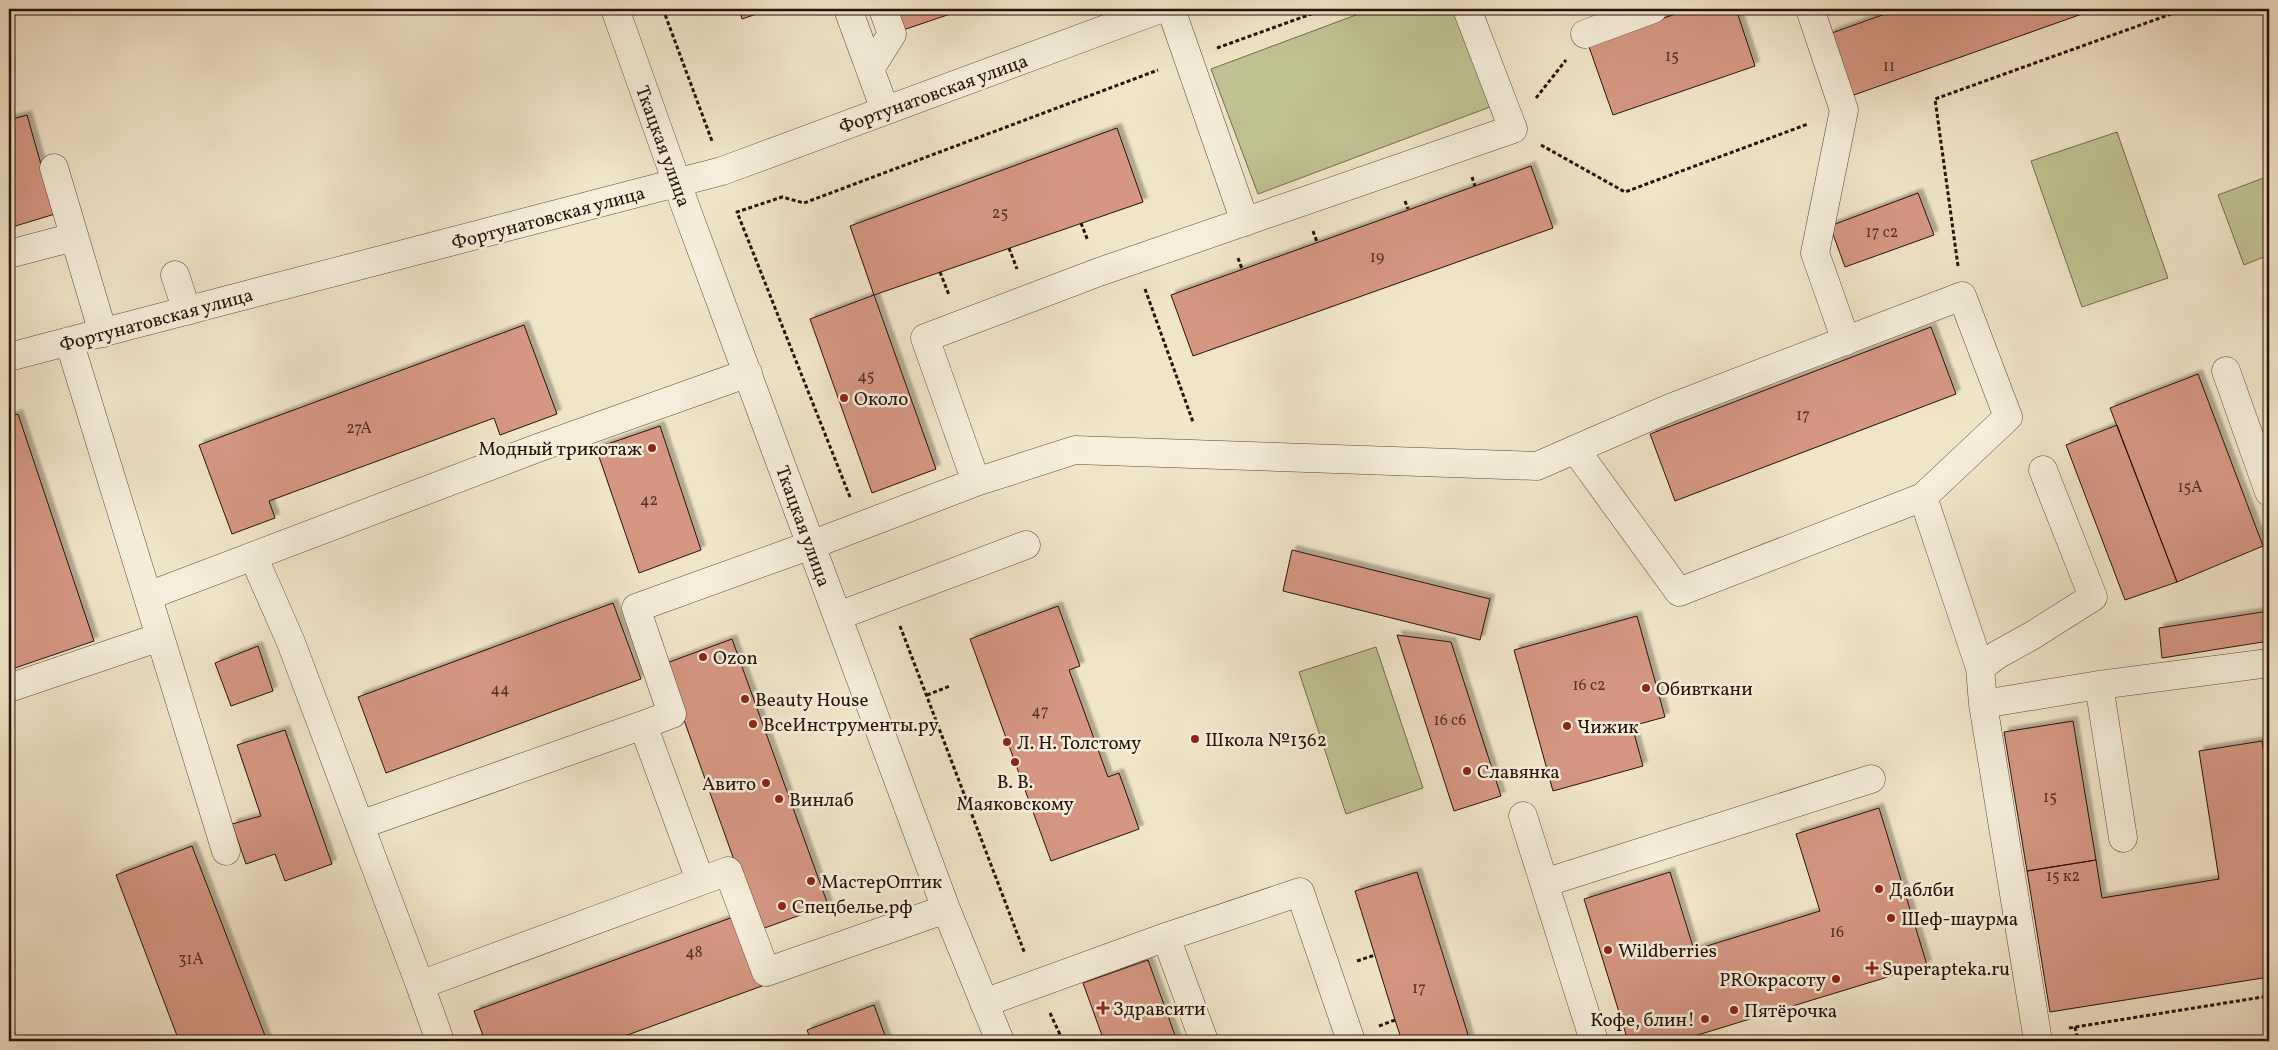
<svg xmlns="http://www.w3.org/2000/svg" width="2278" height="1050" font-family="Vollkorn,serif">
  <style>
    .green { fill: #c1c292; stroke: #746a4d }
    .building { fill: #d59782; stroke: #271108; filter: url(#shadow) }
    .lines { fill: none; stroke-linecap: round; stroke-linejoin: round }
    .minor-casing { stroke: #5a4638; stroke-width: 29 }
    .path { stroke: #271108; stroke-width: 3; stroke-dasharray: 4 2.5; stroke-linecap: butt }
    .minor { stroke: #f6eedb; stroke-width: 28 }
    .poi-dot { fill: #8f2418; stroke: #f6eedb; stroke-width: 2 }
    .labels { text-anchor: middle; stroke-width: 5; stroke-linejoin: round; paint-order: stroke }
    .number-label { font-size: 16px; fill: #523226 }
    .street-label { font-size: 19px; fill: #271108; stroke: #f6eedb }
    .poi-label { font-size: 19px; fill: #271108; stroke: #f6eedb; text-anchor: start }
  </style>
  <defs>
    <filter id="shadow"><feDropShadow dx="4.5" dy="-4.5" stdDeviation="1" flood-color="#0004"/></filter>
  </defs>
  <rect width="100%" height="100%" fill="#f1e5c8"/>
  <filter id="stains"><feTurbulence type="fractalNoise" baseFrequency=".004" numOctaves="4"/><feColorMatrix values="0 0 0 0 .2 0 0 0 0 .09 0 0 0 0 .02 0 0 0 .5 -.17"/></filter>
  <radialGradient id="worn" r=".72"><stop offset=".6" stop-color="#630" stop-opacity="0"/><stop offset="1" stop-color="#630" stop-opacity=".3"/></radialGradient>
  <path class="green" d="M1372,9h90l36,95 -240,90 -47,-125z
    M2117,132l51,146 -86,29 -51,-146z
    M2269,176v79l-25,10 -26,-70z
    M1376,647l47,141 -77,26 -47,-142z"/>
  <path class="building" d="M739,9h32l-29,10z
    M896,9h69l-62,21z
    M1690,9h46l19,57 -142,49 -25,-71z
    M1899,9h197l-245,87 -22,-62z
    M27,115l28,99 -46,14v-108z
    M1117,128l26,74 -269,93 -24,-69z
    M1531,166l22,62 -360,128 -22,-61z
    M1918,193l16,42 -89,32 -15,-41z
    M874,295l62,174 -64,24 -62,-174z
    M524,325l33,89 -57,21 -6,-17 -225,83 6,17 -43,16 -33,-89z
    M1931,327l25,67 -281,107 -25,-67z
    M2198,374l65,172 -86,36 -67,-174z
    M18,414l76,227 -85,29v-253z
    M2117,425l60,157 -52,18 -59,-155z
    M660,426l41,124 -62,23 -43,-125z
    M1292,550l198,49 -10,41 -197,-49z
    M613,603l28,76 -255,94 -28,-76z
    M1058,606l22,60 -11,4 39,107 11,-4 20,56 -88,32 -81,-222z
    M2269,611v30l-107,17 -3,-30z
    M1637,616l28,101 -33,9 11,40 -90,25 -39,-141z
    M1397,635l54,7 50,154 -47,15z
    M732,639l96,266 -69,25 -95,-266z
    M258,646l15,45 -42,15 -16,-43z
    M2073,721l23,139 -69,11 -23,-139z
    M285,730l47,134 -47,17 -10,-27 -29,10 -14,-40 29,-8 -24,-71z
    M2262,741l7,46v190l-219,35 -23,-141 69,-11 6,38 117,-19 -20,-128z
    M1879,808l48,157 -249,76h-50l-44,-142 86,-27 24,78 126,-39 -24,-77z
    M192,846l75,195h-88l-63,-166z
    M1417,872l53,169h-68l-7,-21 -40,-129z
    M736,916l26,70 -151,55h-126l-11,-30z
    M1148,960l29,81h-73l-21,-58z
    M874,1005l13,36h-76l-4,-11z"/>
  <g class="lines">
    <defs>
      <path id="minor" d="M615,9l72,202 259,698 54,132
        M848,9l37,101
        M1171,9l74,213
        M1810,9l34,101 -29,143 31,88
        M1585,34l68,-25
        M870,69l22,-35 -9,-25
        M54,168l49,165
        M9,254l65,-17
        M175,275l12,36
        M69,341l157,510
        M9,357l713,-186 438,-162
        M2226,371l43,121
        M1575,449l104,143 244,-95
        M976,482l99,-32 462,16 133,-58 292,-112 46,121 -85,80 57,171 3,36 55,337
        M253,556l37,84 130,345 308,-114 38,101 180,-63
        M148,596l387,-147 213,-76
        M838,616l188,-71
        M1980,668l17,-13 36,-20 60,-38 -50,-127
        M2099,685l24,153
        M9,688l151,-51
        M1983,704l116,-19 170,-22
        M643,725l29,-11 -36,-106 175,-63 165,-63 -51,-144 174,-66 414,-143 -46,-120
        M1523,816l71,225
        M360,825l283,-100 57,155
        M1544,883l327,-104
        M1166,937l134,-45 51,149
        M420,985l20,56
        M984,1003l182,-66 38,104"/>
    </defs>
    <use href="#minor" class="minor-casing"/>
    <path class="path" d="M663,9l49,132
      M1217,48l108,-39
      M1536,98l30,-38
      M1541,145l84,47 183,-68
      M1472,177l3,9
      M1405,201l3,8
      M1081,223l7,18
      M1313,231l4,11
      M1009,248l8,21
      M1238,258l4,11
      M1958,266l-23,-167 250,-90
      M940,272l9,23
      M1145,289l48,133
      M850,497l-113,-285 45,-15 22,6 354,-133
      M900,626l125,328
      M927,695l23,-9
      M1357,961l18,-6
      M1050,1013l13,28
      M1379,1026l16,-6
      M2075,1027l3,14
      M2069,1028l200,-32
      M1997,1041l10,-2"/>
    <use href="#minor" class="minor"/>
  </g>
  <g class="poi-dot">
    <circle cx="844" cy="398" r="5"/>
    <circle cx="652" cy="448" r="5"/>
    <circle cx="703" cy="657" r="5"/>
    <circle cx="1646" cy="688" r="5"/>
    <circle cx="745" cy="699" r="5"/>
    <circle cx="753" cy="724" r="5"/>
    <circle cx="1567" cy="726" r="5"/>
    <circle cx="1195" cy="739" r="5"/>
    <circle cx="1007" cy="742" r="5"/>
    <circle cx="1015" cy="762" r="5"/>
    <circle cx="1467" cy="771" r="5"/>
    <circle cx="766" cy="783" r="5"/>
    <circle cx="779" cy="799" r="5"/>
    <circle cx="811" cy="881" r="5"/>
    <circle cx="1879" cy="889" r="5"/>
    <circle cx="782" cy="906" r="5"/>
    <circle cx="1891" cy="918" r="5"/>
    <circle cx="1608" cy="950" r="5"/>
    <path d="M1869.5 960.5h5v5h5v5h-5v5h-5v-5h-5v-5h5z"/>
    <circle cx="1836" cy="979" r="5"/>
    <path d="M1100.5 1000.5h5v5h5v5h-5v5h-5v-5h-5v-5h5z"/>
    <circle cx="1734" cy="1010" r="5"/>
    <circle cx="1705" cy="1019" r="5"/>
  </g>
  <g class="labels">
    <g class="number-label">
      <text x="1672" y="61">15</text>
      <text x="1889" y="71">11</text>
      <text x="1000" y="218">25</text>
      <text x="1882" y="237">17 с2</text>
      <text x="1377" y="262">19</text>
      <text x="866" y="381">45</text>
      <text x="1803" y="420">17</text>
      <text x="359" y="433">27А</text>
      <text x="2190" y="492">15А</text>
      <text x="649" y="505">42</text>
      <text x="1589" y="690">16 с2</text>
      <text x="500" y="694">44</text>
      <text x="1040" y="716">47</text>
      <text x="1450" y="725">16 с6</text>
      <text x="2050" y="802">15</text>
      <text x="2063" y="881">15 к2</text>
      <text x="1837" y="937">16</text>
      <text x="694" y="957">48</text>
      <text x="191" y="964">31А</text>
      <text x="1419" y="993">17</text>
    </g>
    <g class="street-label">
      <text transform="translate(933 93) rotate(-20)" y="7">Фортунатовская улица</text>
      <text transform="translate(664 146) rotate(70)" y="7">Ткацкая улица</text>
      <text transform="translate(548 217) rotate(-15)" y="7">Фортунатовская улица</text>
      <text transform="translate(156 319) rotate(-15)" y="7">Фортунатовская улица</text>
      <text transform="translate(804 526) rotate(70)" y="7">Ткацкая улица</text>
    </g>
    <g class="poi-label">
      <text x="854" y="405">Около</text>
      <text x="642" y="455" text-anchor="end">Модный трикотаж</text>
      <text x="713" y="664">Ozon</text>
      <text x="1656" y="695">Обивткани</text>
      <text x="755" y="706">Beauty House</text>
      <text x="763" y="731">ВсеИнструменты.ру</text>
      <text x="1577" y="733">Чижик</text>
      <text x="1205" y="746">Школа №1362</text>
      <text x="1017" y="749">Л. Н. Толстому</text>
      <text x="1477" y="778">Славянка</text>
      <text x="1015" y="788" text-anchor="middle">В. В.<tspan x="1015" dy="22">Маяковскому</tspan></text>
      <text x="756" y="790" text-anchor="end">Авито</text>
      <text x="789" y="806">Винлаб</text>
      <text x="821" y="888">МастерОптик</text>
      <text x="1889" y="896">Даблби</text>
      <text x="792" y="913">Спецбелье.рф</text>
      <text x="1901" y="925">Шеф-шаурма</text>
      <text x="1618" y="957">Wildberries</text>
      <text x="1882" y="975">Superapteka.ru</text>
      <text x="1826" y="986" text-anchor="end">PROкрасоту</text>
      <text x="1113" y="1015">Здравсити</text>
      <text x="1744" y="1017">Пятёрочка</text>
      <text x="1695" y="1026" text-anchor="end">Кофе, блин!</text>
    </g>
  </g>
  <rect width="2278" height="1050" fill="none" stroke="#f1e5c8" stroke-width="30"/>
  <rect x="10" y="10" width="2258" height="1030" fill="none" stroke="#271108" stroke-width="2.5"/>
  <rect x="15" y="15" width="2248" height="1020" fill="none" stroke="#271108"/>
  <rect width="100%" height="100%" filter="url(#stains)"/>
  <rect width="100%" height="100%" fill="url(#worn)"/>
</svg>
